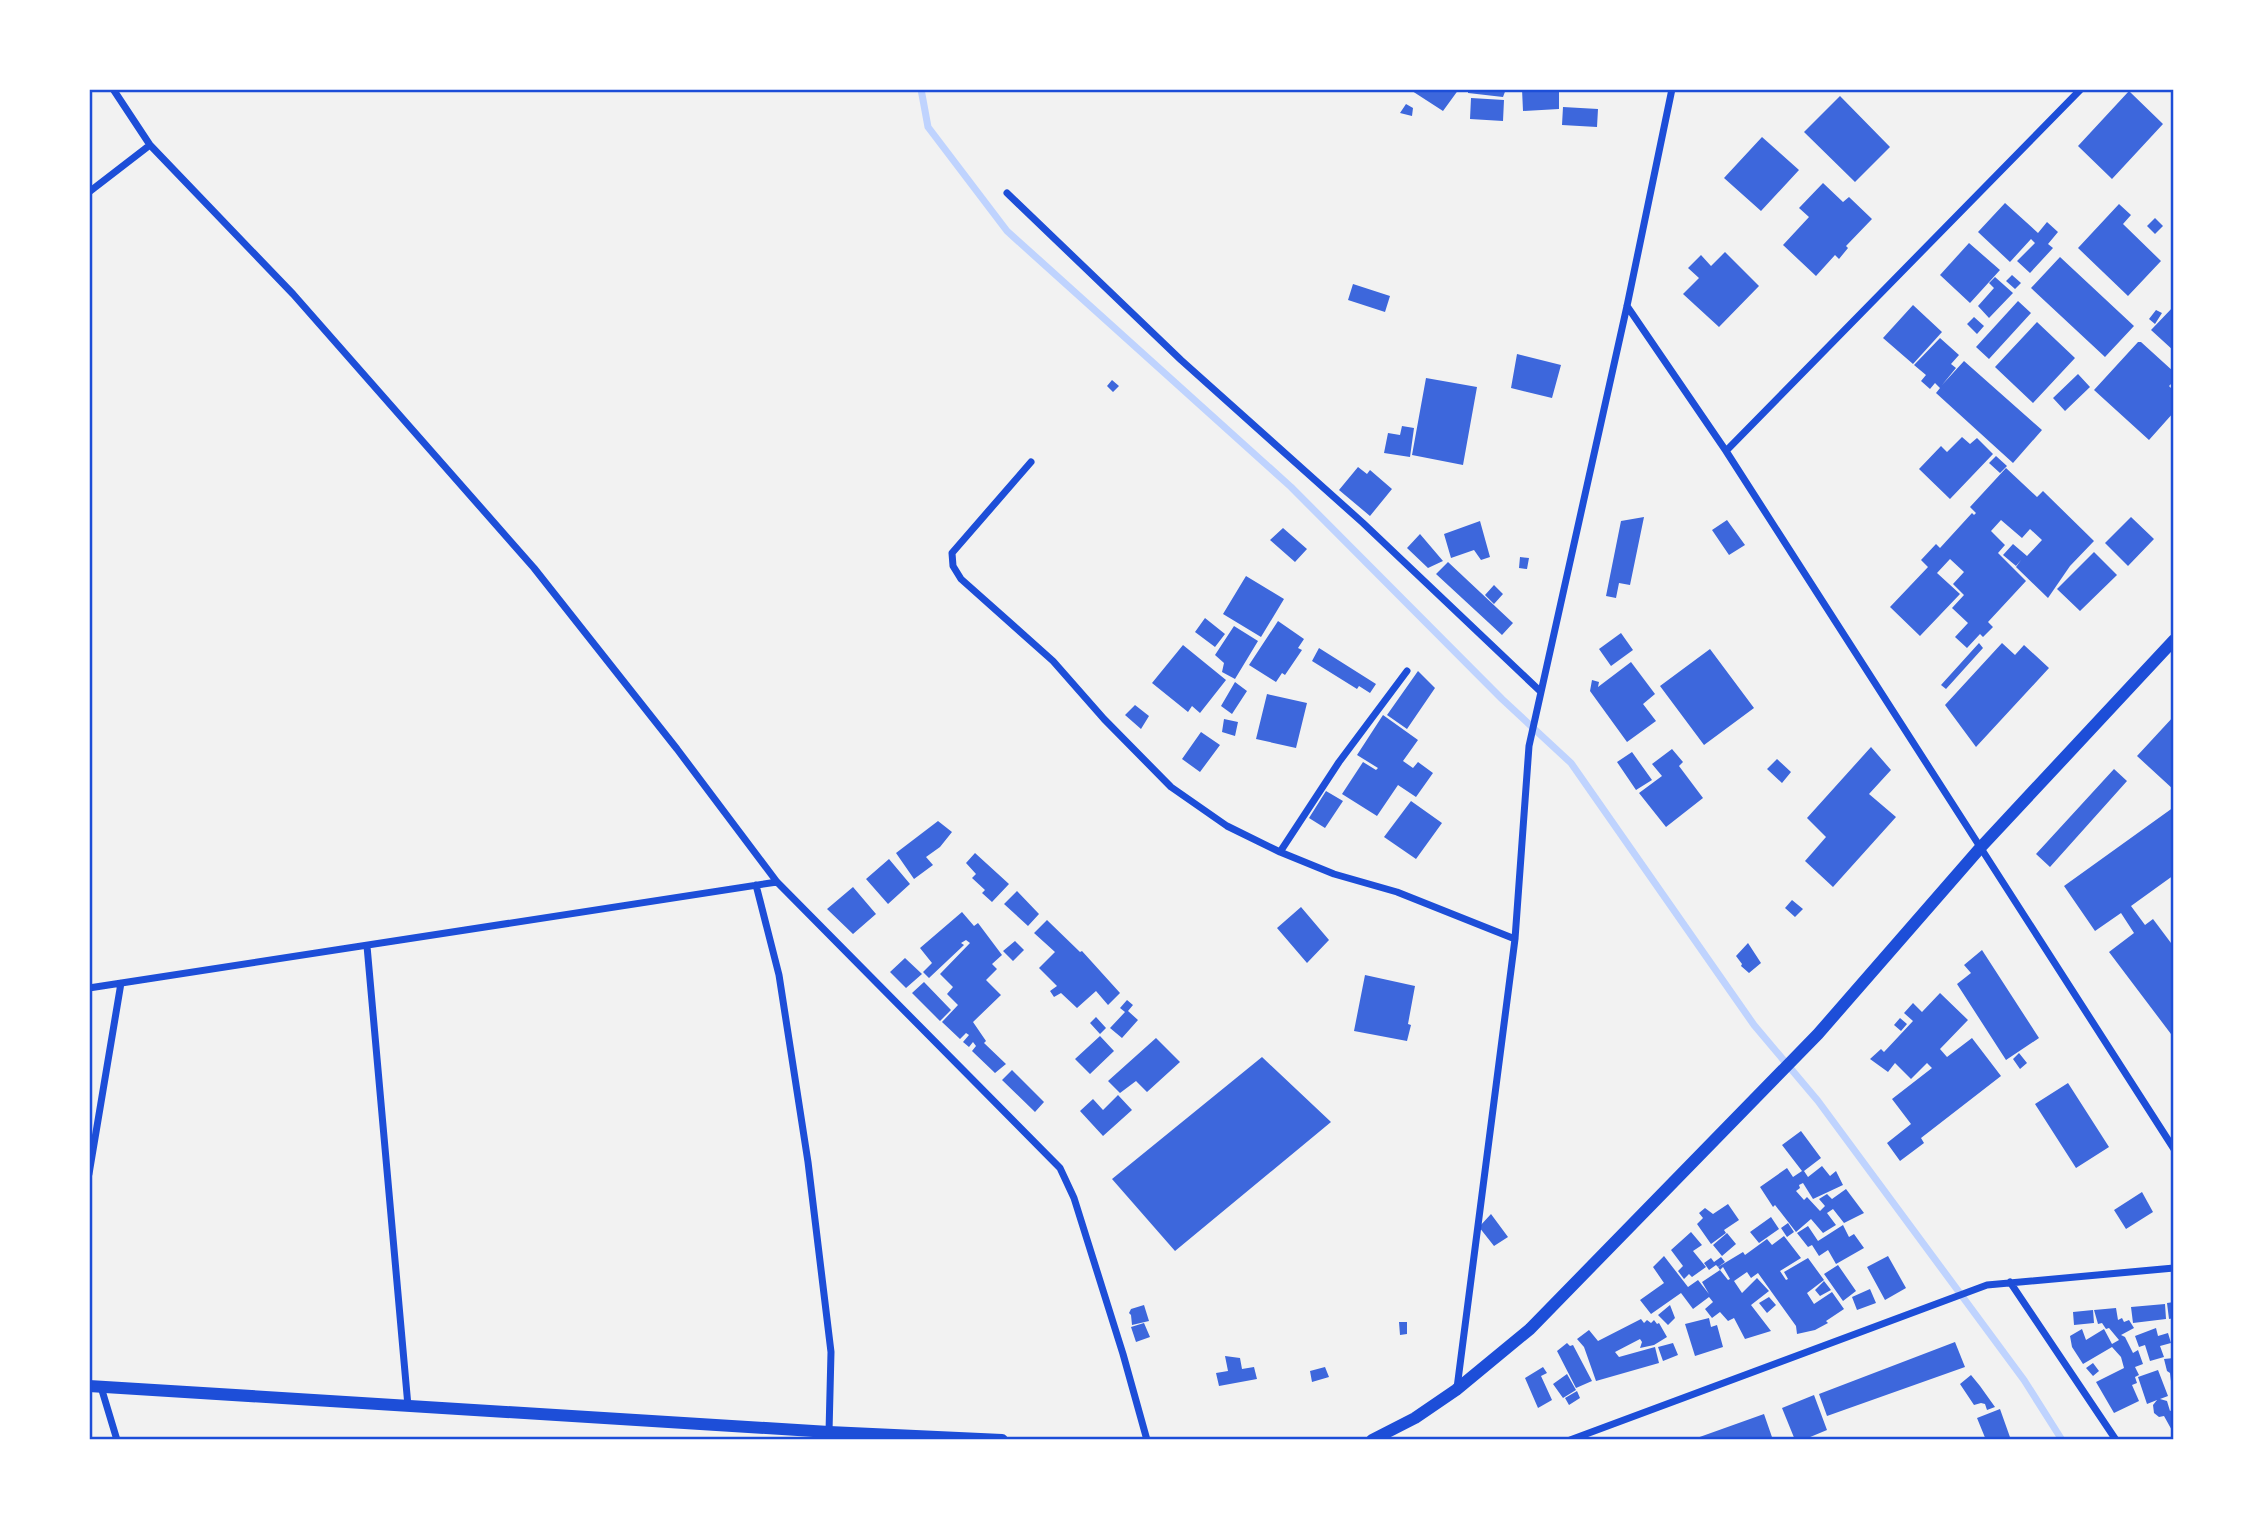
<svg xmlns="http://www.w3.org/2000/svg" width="2263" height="1529" font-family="Ubuntu,sans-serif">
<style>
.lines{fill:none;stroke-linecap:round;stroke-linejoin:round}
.stream{stroke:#bfd3fe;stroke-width:7}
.building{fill:#3d67dc}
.minor{stroke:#1d4ed8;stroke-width:7}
.tertiary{stroke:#1d4ed8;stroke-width:12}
.neatline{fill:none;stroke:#1d4ed8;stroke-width:2.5}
</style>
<rect width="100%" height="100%" fill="#f2f2f2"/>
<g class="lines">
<path class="stream" d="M921 89 928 127 1007 231 1291 487 1502 699 1571 763 1754 1025 1818 1101 2024 1380 2062 1440"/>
</g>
<path class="building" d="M1409 89H1459L1443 111Z
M1468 89H1506L1503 97 1468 93Z
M1522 89H1559V109L1523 111Z
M2129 91 2163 124 2112 179 2078 146Z
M1840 96 1890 147 1855 182 1804 132Z
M1471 98 1504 100 1503 121 1470 119Z
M1406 104 1413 108 1412 116 1400 113Z
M1563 107 1598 109 1597 127 1562 125Z
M1762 137 1799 170 1761 211 1724 178Z
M1823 183 1843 202 1849 197 1872 219 1846 246 1848 248 1839 259 1835 255 1816 276 1783 245 1809 217 1799 208Z
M2005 203 2038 233 2047 222 2058 232 2048 244 2053 248 2030 273 2017 261 2035 243 2031 239 2010 262 1978 232Z
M2119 204 2131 215 2123 224 2161 261 2128 296 2078 248Z
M2155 218 2163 226 2155 234 2147 226Z
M1969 243 2000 270 1970 303 1940 275Z
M1725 252 1759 286 1719 327 1683 294 1699 278 1688 268 1701 255 1711 266Z
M2060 257 2134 326 2105 357 2031 288Z
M2012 275 2021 283 2015 289 2006 281Z
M1995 277 2013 293 1989 318 1978 306 1994 288 1989 283Z
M1353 284 1390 296 1385 312 1348 300Z
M2018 301 2031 313 1989 359 1976 347Z
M1913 305 1942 332 1913 364 1883 338Z
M2174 306V351L2151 330Z
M2156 310 2162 313 2155 324 2149 319Z
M1974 317 1984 326 1977 334 1967 324Z
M2037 322 2075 358 2033 403 1995 367Z
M1940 338 1959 355 1951 364 1956 368 1942 385 1964 361 2042 430 2013 463 1936 393 1940 388 1935 383 1930 389 1921 381 1926 375 1914 365Z
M2138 342H2141L2174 372V381L2169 386 2174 391V412L2149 440 2094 390Z
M1517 354 1561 365 1552 398 1511 388Z
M2078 374 2090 387 2065 411 2053 398Z
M1426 378 1477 387 1463 465 1412 455Z
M1112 380 1119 386 1113 392 1107 386Z
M1402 426 1414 428 1410 457 1384 453 1388 433 1400 435Z
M1962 437 1970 444 1977 438 1993 454 1950 499 1919 469 1941 446 1947 452Z
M1996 456 2007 466 2000 473 1989 463Z
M1358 467 1367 474 1370 470 1392 489 1370 516 1339 490Z
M2006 468 2037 497 2043 491 2094 541 2070 566 2048 598 2016 567 2021 560 2016 566 2003 555 2013 544 2027 556 2042 540 2030 529 2022 538 2001 520 1991 531 2005 545 1998 553 2026 581 1988 622 1993 627 1983 637 1980 634 1967 648 1955 637 1968 623 1952 608 1964 595 1953 584 1964 572 1950 559 1937 573 1960 594 1920 636 1890 607 1928 567 1921 560 1936 544 1940 548 1972 513 1974 515 1976 513 1970 507Z
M1644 517 1630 585 1619 583 1616 598 1606 596 1621 521Z
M2131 517 2154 539 2128 566 2105 543Z
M1727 520 1745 545 1729 555 1712 530Z
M1480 521 1490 557 1481 560 1474 550 1451 558 1444 534Z
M1283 528 1307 549 1295 562 1270 540Z
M1420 534 1443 561 1428 568 1407 548Z
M2094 552 2117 575 2080 611 2057 589Z
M1520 557 1529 558 1527 569 1519 568Z
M1448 562 1513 623 1502 635 1436 574Z
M1246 576 1284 599 1261 637 1223 614Z
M1494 585 1503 594 1494 604 1485 595Z
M1205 618 1225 634 1215 647 1195 632Z
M1278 621 1304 639 1298 648 1302 650 1285 675 1282 673 1276 682 1249 665Z
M1234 626 1258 641 1235 679 1222 672 1224 663 1215 655Z
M1621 633 1633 650 1611 666 1599 649Z
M1979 643 1983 648 1946 689 1941 685Z
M2002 643 2015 655 2024 645 2049 668 1976 747 1945 705Z
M1183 645 1226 680 1200 713 1192 706 1188 712 1152 683Z
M1319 648 1376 684 1370 693 1359 686 1357 689 1312 661Z
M1710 649 1754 708 1704 745 1660 686Z
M1631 662 1655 694 1643 704 1656 721 1627 742 1590 691 1592 680 1599 682 1598 687Z
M1418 671 1435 688 1407 729 1387 715Z
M1235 682 1247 691 1232 714 1221 706Z
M1267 694 1307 703 1296 748 1256 739Z
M1135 705 1149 716 1141 729 1125 715Z
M1383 715 1418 740 1403 761 1413 768 1418 762 1433 773 1416 797 1398 785 1377 816 1342 794 1363 762 1376 770 1378 768 1357 755Z
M2174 716V790L2137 756Z
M1224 719 1238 722 1235 736 1222 732Z
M1201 732 1220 745 1200 772 1182 759Z
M1871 747 1891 770 1869 794 1896 817 1833 887 1805 861 1826 837 1807 818Z
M1672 749 1683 762 1679 766 1703 798 1666 827 1639 793 1662 776 1652 764Z
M1632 752 1652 780 1636 790 1617 762Z
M1777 759 1791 772 1782 783 1767 769Z
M2114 769 2127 781 2050 867 2036 854Z
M1326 791 1343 801 1325 828 1309 818Z
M1411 801 1442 823 1416 859 1384 837Z
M2174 807V875L2131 906 2145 925 2153 919 2174 947V1038L2109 952 2134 933 2121 913 2095 931 2064 886Z
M938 821 952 832 940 847 926 857 933 865 914 879 896 853Z
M975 853 1009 884 992 902 982 893 985 890 972 878 976 874 966 863Z
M889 859 910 884 888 904 866 879Z
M853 887 876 914 853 934 827 909Z
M1017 891 1039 914 1028 926 1004 904Z
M1792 900 1803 909 1795 917 1785 908Z
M1301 907 1329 940 1307 963 1277 928Z
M962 912 974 926 978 923 1002 955 992 964 997 969 986 980 1001 995 973 1022 986 1041 984 1043 1006 1064 995 1073 972 1051 976 1046 973 1042 969 1047 963 1042 969 1035 966 1033 960 1039 942 1022 958 1005 947 994 953 987 940 974 970 943 966 940 961 943 964 945 929 978 923 972 932 963 920 948Z
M1047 920 1080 952 1082 951 1120 993 1108 1005 1096 991 1077 1008 1061 993 1054 997 1050 991 1057 986 1039 968 1055 952 1034 933Z
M1015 941 1024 950 1013 961 1003 951Z
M1748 943 1761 963 1749 973 1741 966 1742 964 1736 956Z
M1982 950 2039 1038 2006 1060 1957 984 1971 973 1964 965Z
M905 958 922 974 906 988 890 972Z
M1365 975 1415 986 1408 1024 1411 1025 1407 1041 1354 1031Z
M924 982 951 1010 940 1021 912 993Z
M1940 993 1968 1020 1940 1049 1947 1057 1972 1038 2001 1076 1921 1138 1924 1143 1900 1161 1887 1143 1911 1124 1892 1099 1932 1068 1927 1063 1911 1079 1895 1063 1888 1072 1870 1059 1881 1049 1884 1052 1913 1021 1904 1013 1913 1003 1922 1012Z
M1127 1000 1133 1005 1128 1011 1138 1020 1122 1038 1110 1028 1125 1012 1120 1008Z
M1096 1017 1106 1028 1100 1034 1090 1023Z
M1900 1018 1907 1024 1901 1031 1894 1025Z
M1100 1036 1114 1051 1090 1074 1075 1059Z
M1156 1038 1180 1062 1147 1092 1136 1081 1120 1093 1108 1081Z
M2019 1053 2027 1063 2020 1069 2013 1059Z
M1262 1057 1331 1122 1175 1251 1112 1179Z
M1012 1070 1044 1102 1035 1112 1002 1080Z
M2068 1083 2109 1147 2076 1168 2035 1104Z
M1118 1095 1132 1110 1103 1136 1080 1111 1093 1099 1103 1110Z
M1801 1131 1821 1158 1804 1171 1808 1177 1822 1166 1830 1176 1836 1171 1843 1185 1813 1199 1803 1183 1799 1185 1800 1188 1796 1191 1804 1200 1807 1197 1820 1211 1825 1206 1819 1199 1827 1194 1832 1199 1846 1189 1864 1213 1844 1223 1833 1209 1827 1213 1836 1225 1823 1233 1811 1219 1796 1232 1775 1205 1773 1207 1760 1187 1787 1168 1793 1177 1802 1171 1782 1145Z
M2142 1192 2153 1212 2126 1229 2114 1210Z
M1728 1204 1739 1220 1724 1230 1726 1233 1711 1244 1697 1224 1703 1218 1699 1213 1705 1208 1713 1214Z
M1491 1214 1508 1237 1494 1246 1479 1227Z
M1771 1217 1779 1229 1759 1243 1750 1232Z
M1788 1223 1794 1232 1787 1237 1781 1228Z
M1843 1225 1849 1237 1854 1234 1864 1248 1836 1264 1828 1250 1819 1256 1812 1245 1808 1247 1797 1233 1808 1226 1818 1241Z
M1691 1232 1702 1245 1693 1251 1706 1267 1692 1277 1689 1274 1684 1279 1678 1271 1683 1266 1671 1250Z
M1727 1233 1736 1244 1722 1256 1713 1245Z
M1784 1236 1801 1258 1780 1271 1786 1280 1788 1279 1784 1272 1808 1258 1824 1280 1807 1293 1814 1304 1832 1292 1844 1309 1826 1321 1828 1323 1815 1330 1797 1334 1796 1326 1758 1273 1751 1278 1747 1272 1734 1281 1742 1293 1757 1278 1769 1291 1751 1305 1771 1331 1745 1339 1734 1318 1728 1321 1720 1312 1712 1318 1705 1309 1713 1302 1709 1297 1693 1309 1681 1293 1651 1314 1640 1300 1664 1283 1653 1267 1664 1256 1688 1287 1698 1280 1709 1294 1702 1282 1720 1270 1728 1280 1730 1279 1723 1267 1720 1270 1718 1267 1743 1252 1745 1255 1767 1239 1772 1245Z
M1888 1256 1906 1288 1885 1300 1867 1267Z
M1721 1257 1725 1262 1718 1267 1716 1265 1709 1270 1704 1263 1711 1258 1714 1262Z
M1838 1265 1856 1291 1843 1301 1824 1274Z
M1824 1281 1831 1290 1820 1296 1815 1290Z
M1870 1289 1876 1303 1857 1310 1852 1297Z
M1769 1297 1776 1305 1767 1313 1759 1303Z
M2174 1302V1318L2169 1319 2167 1303Z
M2165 1304 2166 1319 2133 1323 2131 1307Z
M1144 1305 1149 1321 1132 1325 1131 1315 1129 1313 1131 1309Z
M1670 1305 1675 1318 1668 1325 1658 1315Z
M2116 1308 2118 1320 2122 1318 2124 1322 2129 1320 2134 1328 2121 1335 2125 1337 2133 1353 2138 1350 2143 1364 2135 1367 2139 1375 2135 1377 2137 1383 2132 1385 2139 1401 2114 1413 2096 1382 2124 1368 2121 1357 2112 1347 2083 1364 2072 1347 2070 1336 2082 1329 2086 1340 2104 1329 2112 1344 2119 1340 2109 1328 2106 1329 2102 1323 2098 1324 2094 1310Z
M2093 1310 2094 1323 2074 1325 2073 1312Z
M1709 1318 1711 1327 1717 1325 1723 1347 1695 1356 1685 1324Z
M1641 1319 1644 1323 1647 1320 1651 1323 1654 1320 1657 1324 1659 1323 1667 1337 1654 1345 1640 1348 1642 1342 1640 1339 1615 1352 1619 1357 1655 1347 1659 1363 1596 1381 1584 1347 1577 1339 1589 1330 1598 1341Z
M1399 1322H1407V1334L1400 1335Z
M1144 1323 1150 1337 1136 1342 1131 1327Z
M2156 1328 2158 1336 2168 1333 2171 1343 2160 1346 2164 1357 2150 1361 2145 1345 2139 1347 2135 1336Z
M1955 1342 1965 1367 1827 1416 1819 1394Z
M1567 1343 1570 1346 1573 1345 1592 1381 1576 1388 1557 1351Z
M1673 1343 1678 1355 1663 1361 1658 1347Z
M1225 1356 1240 1358 1242 1369 1254 1367 1257 1379 1219 1386 1216 1373 1228 1371Z
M2174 1358V1389H2172L2170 1373 2167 1371 2164 1359Z
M2093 1363 2099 1371 2093 1376 2086 1368Z
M1325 1367 1329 1377 1312 1382 1310 1371Z
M1543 1367 1547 1373 1541 1376 1552 1400 1538 1408 1525 1378Z
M2158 1370 2168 1396 2160 1399 2167 1401 2170 1411 2174 1409V1434L2164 1416 2159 1417 2154 1413 2153 1405 2157 1400 2147 1404 2138 1377Z
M1567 1374 1576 1390 1563 1398 1553 1384Z
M1971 1375 1980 1386 1995 1407 1987 1410 1985 1404 1981 1403 1974 1405 1960 1384Z
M1577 1391 1580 1398 1569 1405 1565 1398Z
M1814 1395 1827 1430 1803 1440H1795L1782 1408Z
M2000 1409 2011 1440H1986L1977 1418Z
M1764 1414 1773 1440H1694V1439Z"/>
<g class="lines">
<path class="minor" d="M113 89 150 145 293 294 534 568 677 749 777 882 1060 1168 1074 1198 1123 1354 1147 1440
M89 192 150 145
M1007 193 1181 360 1363 523 1540 691
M1627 306 1726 451 2174 1149
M1726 451 2081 89
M1031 462 952 553 953 566 961 579 1053 661 1104 719 1171 787 1227 826 1280 852 1334 874 1397 892 1515 939
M1280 852 1339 762 1407 671
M756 885 779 975 808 1162 831 1352 829 1432
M367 946 408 1406
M89 988 777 882
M89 1174 121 983
M2010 1282 2116 1440
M101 1387 117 1440
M1457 1388 1515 939 1529 746 1627 306 1672 89
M1570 1440 1987 1285 2174 1268"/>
<path class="tertiary" d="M89 1386 829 1432 1002 1440
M1372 1440 1415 1418 1456 1390 1530 1329 1818 1034 1981 847 2174 640"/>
</g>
<rect width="2263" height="1529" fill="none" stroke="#ffffff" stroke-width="182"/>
<rect x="91" y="91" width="2081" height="1347" class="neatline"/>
</svg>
